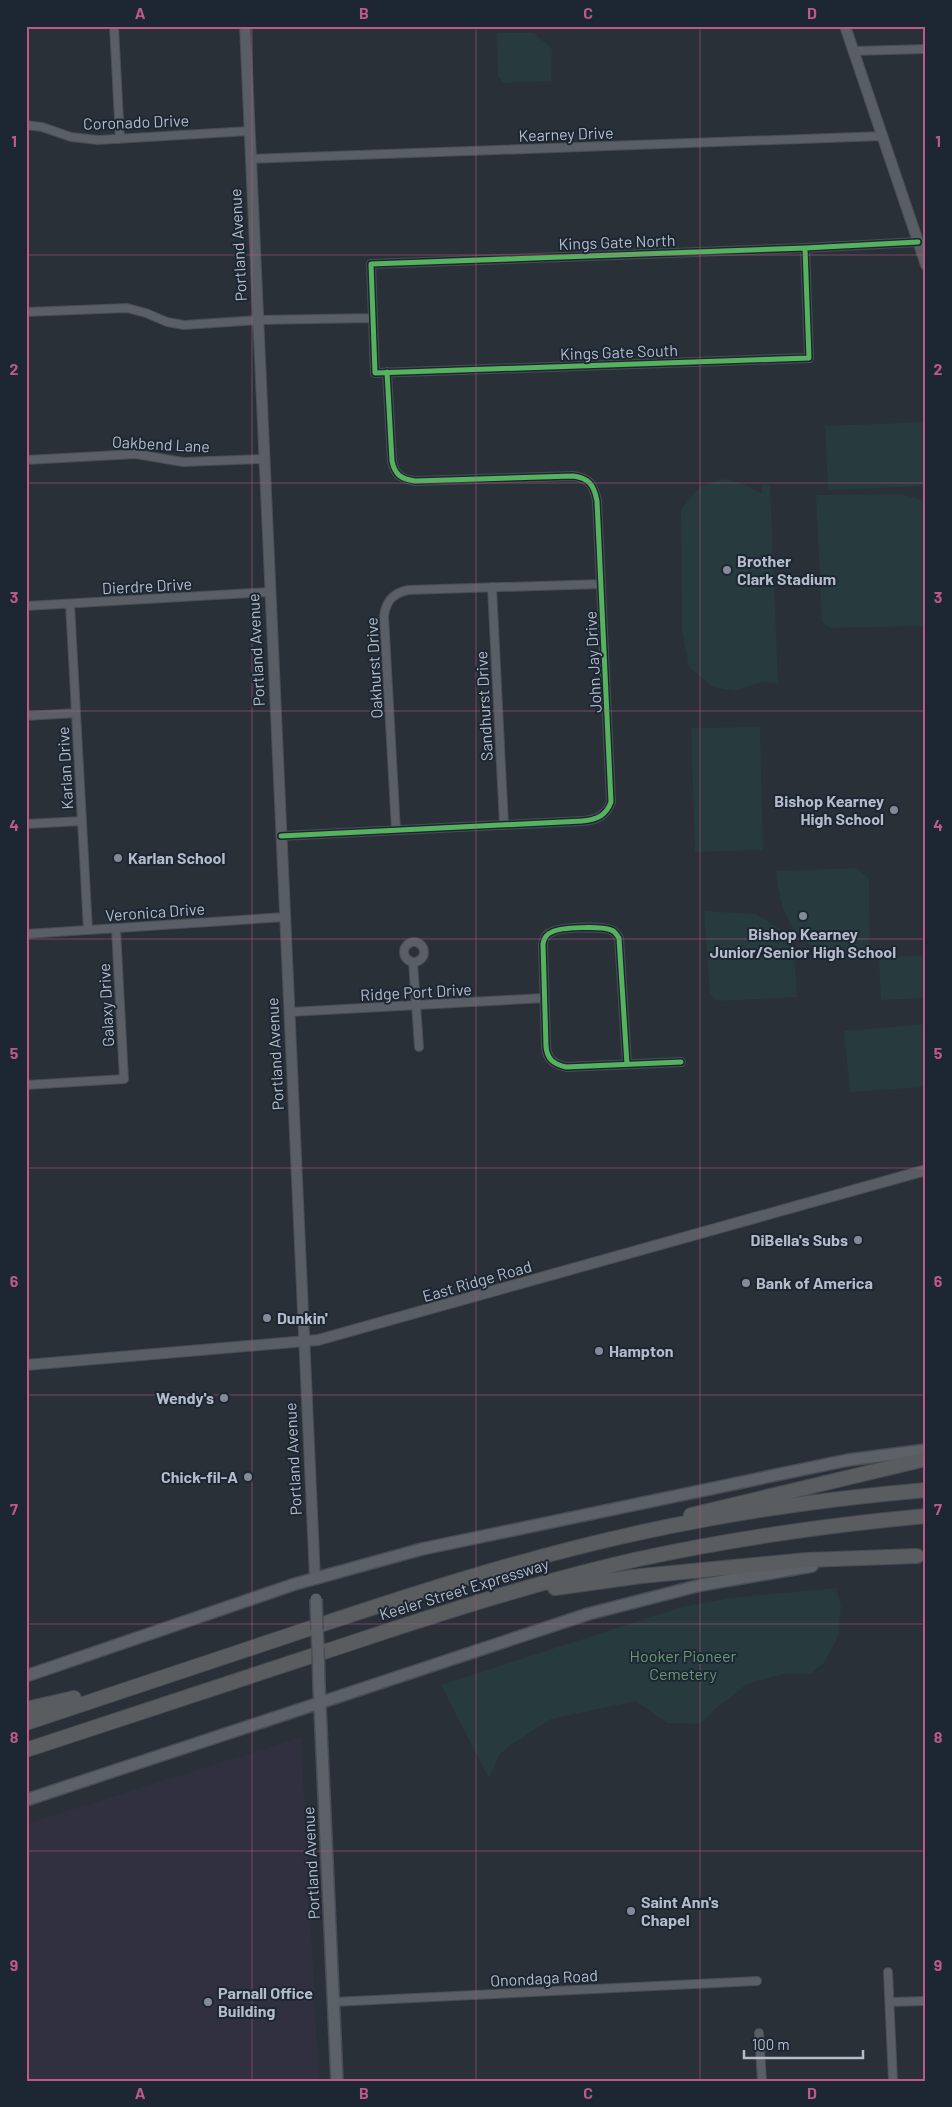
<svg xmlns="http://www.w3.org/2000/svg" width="952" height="2107" font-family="Barlow,sans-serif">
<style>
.medical{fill:#31303e}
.green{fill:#273a3e}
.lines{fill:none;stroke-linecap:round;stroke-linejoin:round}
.minor-casing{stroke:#484c53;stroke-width:10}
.secondary-casing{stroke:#484c53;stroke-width:12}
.primary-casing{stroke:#484c55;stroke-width:14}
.motorway-casing{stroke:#474c53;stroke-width:16}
.minor{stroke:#5a5e66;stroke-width:8}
.secondary{stroke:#595d64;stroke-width:10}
.primary{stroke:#5c6168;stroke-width:11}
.motorway{stroke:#5a5d60;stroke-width:14}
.primary-bridge-casing{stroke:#484c55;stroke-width:14;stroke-linecap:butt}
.primary-bridge{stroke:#5c6168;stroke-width:11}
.cycleway-casing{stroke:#1d2633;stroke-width:8}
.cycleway{stroke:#56b35d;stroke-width:5}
.grid{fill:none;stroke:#bc5a87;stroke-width:1;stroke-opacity:0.55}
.poi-dot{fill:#848b96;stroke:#1d2633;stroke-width:2}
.labels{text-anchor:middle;stroke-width:4;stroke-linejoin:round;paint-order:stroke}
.street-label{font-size:16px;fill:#b4bcc9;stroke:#1d2633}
.poi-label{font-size:16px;font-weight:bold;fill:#b4bcc9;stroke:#1d2633;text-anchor:start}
.park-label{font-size:16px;fill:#6b9a76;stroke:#1d2633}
.neatline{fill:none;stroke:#bc5a87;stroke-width:2}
.grid-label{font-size:16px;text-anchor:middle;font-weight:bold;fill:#bc5a87}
</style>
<rect width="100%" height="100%" fill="#2a3038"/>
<path class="medical" d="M301 1737 319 2081H26V1824Z"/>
<path class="green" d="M497 33H534L552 49 551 81 504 83 498 77Z
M926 422V486L828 490 825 426Z
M725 479 744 484 762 494V484L770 485 778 683 761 682 735 691 712 687 689 667 682 630 681 510 700 486Z
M901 494 926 501V626L830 628 822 622 816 495Z
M760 727 763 850 695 852 691 728Z
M857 868 869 879 870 959C807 959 782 933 776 871Z
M704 911 756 914 780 929 794 954 797 997 718 1001 710 994Z
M926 955V998L881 1000 879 958Z
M926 1024V1087L850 1092 844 1031Z
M836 1588 841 1607 838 1637 824 1663 810 1674H783L747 1684 714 1710 700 1724 667 1723 636 1701 551 1719 512 1744 500 1754 489 1778 441 1685 682 1607 731 1598Z"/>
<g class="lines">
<defs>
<path id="minor" d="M114 26 120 139
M854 51 926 49
M26 125 42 127 71 137 98 140 249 131
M250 159 883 136
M805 248 809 358 375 373 371 264 805 248 918 242
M26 312 127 308 146 313 167 322 184 325 258 320 373 318
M26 460 136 454 183 462 264 459
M492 587 504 825
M70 604 88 930
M26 606 270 592
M26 716 76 713
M26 824 82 821
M396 830 384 616C386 601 393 593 408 590L601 584
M281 836 582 821C596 820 606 816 611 802L597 501C594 485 589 478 573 476L415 481C401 479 395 475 392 461L387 372
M26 934 285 917
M404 952a10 10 0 1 1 20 0a10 10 0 1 1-20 0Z
M413 962 419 1047
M290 1012 544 998
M627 1064 619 938C616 934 615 931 611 930 602 926 560 927 552 932 546 934 544 938 543 944L546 1046C547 1059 553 1064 566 1067L681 1062
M26 1085 124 1079 116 929
M888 1972 893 2081
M333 2002 757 1981
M890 2002 926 2001
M759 2033 762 2081"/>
<path id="secondary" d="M245 26 315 1578
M845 26 926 265
M26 1365 318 1340 926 1170"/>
<path id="primary" d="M317 1630 318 1648
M26 1676 295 1584 422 1549 848 1460 926 1450
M319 1685 337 2081
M26 1800 588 1614 701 1585 812 1566"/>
<path id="motorway" d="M691 1515 926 1459
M555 1588 641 1576 807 1560 917 1556
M26 1709 74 1698
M26 1723C121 1691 216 1660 311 1628 413 1594 515 1561 620 1537 720 1514 823 1499 926 1490
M26 1750C134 1715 242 1678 351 1643 444 1612 538 1582 634 1560 730 1539 828 1525 926 1516"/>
</defs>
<use href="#minor" class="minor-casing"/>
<use href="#secondary" class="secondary-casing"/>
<use href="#primary" class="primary-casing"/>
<use href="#motorway" class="motorway-casing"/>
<use href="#minor" class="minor"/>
<use href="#secondary" class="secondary"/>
<use href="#primary" class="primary"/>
<use href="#motorway" class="motorway"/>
<defs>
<path id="primary-bridge" d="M316 1599 317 1630
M318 1648 319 1685"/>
</defs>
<use href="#primary-bridge" class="primary-bridge-casing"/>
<use href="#primary-bridge" class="primary-bridge"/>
<defs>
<path id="cycleway" d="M805 248 809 358 375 373 371 264 805 248 918 242
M281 836 582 821C596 820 606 816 611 802L597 501C594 485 589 478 573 476L415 481C401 479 395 475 392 461L387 372
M627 1064 619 938C616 934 615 931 611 930 602 926 560 927 552 932 546 934 544 938 543 944L546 1046C547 1059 553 1064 566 1067L681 1062"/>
</defs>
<use href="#cycleway" class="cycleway-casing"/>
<use href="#cycleway" class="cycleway"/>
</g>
<path class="grid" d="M252 26V2081M476 26V2081M700 26V2081M26 255H926M26 483H926M26 711H926M26 939H926M26 1168H926M26 1395H926M26 1624H926M26 1851H926"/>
<g class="poi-dot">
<circle cx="727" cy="570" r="5"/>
<circle cx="894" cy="810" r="5"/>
<circle cx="118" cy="858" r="5"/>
<circle cx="803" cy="916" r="5"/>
<circle cx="858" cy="1240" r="5"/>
<circle cx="746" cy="1283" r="5"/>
<circle cx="267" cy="1318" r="5"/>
<circle cx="599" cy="1351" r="5"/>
<circle cx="224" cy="1398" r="5"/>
<circle cx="248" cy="1477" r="5"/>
<circle cx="631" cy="1911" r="5"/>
<circle cx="208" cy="2002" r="5"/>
</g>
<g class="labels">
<g class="street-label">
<text transform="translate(136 122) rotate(-2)" y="6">Coronado Drive</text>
<text transform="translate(566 134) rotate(-2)" y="6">Kearney Drive</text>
<text transform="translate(617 242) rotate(-2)" y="6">Kings Gate North</text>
<text transform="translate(238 245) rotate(-93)" y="6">Portland Avenue</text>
<text transform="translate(619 352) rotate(-2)" y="6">Kings Gate South</text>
<text transform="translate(161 444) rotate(3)" y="6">Oakbend Lane</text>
<text transform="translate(147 586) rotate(-3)" y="6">Dierdre Drive</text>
<text transform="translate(256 650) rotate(-93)" y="6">Portland Avenue</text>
<text transform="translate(593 662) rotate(-93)" y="6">John Jay Drive</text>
<text transform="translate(374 668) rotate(-93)" y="6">Oakhurst Drive</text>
<text transform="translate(484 706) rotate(-93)" y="6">Sandhurst Drive</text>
<text transform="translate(65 768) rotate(-93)" y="6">Karlan Drive</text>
<text transform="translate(155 912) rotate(-4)" y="6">Veronica Drive</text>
<text transform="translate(416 992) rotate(-3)" y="6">Ridge Port Drive</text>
<text transform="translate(106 1005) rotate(-93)" y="6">Galaxy Drive</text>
<text transform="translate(275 1054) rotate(-93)" y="6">Portland Avenue</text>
<text transform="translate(477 1281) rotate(-16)" y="6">East Ridge Road</text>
<text transform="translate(293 1459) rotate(-93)" y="6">Portland Avenue</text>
<text transform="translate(464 1589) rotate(-17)" y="6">Keeler Street Expressway</text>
<text transform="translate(311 1863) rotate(-93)" y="6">Portland Avenue</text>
<text transform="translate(544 1978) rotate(-3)" y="6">Onondaga Road</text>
</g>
<g class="poi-label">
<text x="737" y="567">Brother<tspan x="737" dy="18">Clark Stadium</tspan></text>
<text x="884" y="807" text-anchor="end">Bishop Kearney<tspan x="884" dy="18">High School</tspan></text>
<text x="128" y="864">Karlan School</text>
<text x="803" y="940" text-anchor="middle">Bishop Kearney<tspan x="803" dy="18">Junior/Senior High School</tspan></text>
<text x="848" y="1246" text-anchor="end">DiBella's Subs</text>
<text x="756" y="1289">Bank of America</text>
<text x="277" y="1324">Dunkin'</text>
<text x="609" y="1357">Hampton</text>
<text x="214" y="1404" text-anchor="end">Wendy's</text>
<text x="238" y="1483" text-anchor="end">Chick-fil-A</text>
<text x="641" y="1908">Saint Ann's<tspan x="641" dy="18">Chapel</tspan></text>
<text x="218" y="1999">Parnall Office<tspan x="218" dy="18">Building</tspan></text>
</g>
<g class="park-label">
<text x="683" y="1662">Hooker Pioneer<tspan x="683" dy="18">Cemetery</tspan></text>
</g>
</g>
<rect width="952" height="2107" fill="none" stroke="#1d2633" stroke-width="55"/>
<path d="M744 2050v8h119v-8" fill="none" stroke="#b4bcc9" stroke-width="2.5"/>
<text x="752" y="2050" font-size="15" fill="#b4bcc9" stroke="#1d2633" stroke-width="4" paint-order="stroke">100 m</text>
<rect x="28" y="28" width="896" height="2052" class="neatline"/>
<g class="grid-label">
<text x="140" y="19">A</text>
<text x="364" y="19">B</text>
<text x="588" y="19">C</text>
<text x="812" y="19">D</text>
<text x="14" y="147">1</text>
<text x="938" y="147">1</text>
<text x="14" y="375">2</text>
<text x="938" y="375">2</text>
<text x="14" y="603">3</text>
<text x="938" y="603">3</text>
<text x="14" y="831">4</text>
<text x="938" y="831">4</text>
<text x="14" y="1059">5</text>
<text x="938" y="1059">5</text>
<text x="14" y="1287">6</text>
<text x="938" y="1287">6</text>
<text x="14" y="1515">7</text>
<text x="938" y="1515">7</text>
<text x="14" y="1743">8</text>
<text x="938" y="1743">8</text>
<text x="14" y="1971">9</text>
<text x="938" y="1971">9</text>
<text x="140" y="2099">A</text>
<text x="364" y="2099">B</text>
<text x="588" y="2099">C</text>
<text x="812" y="2099">D</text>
</g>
</svg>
